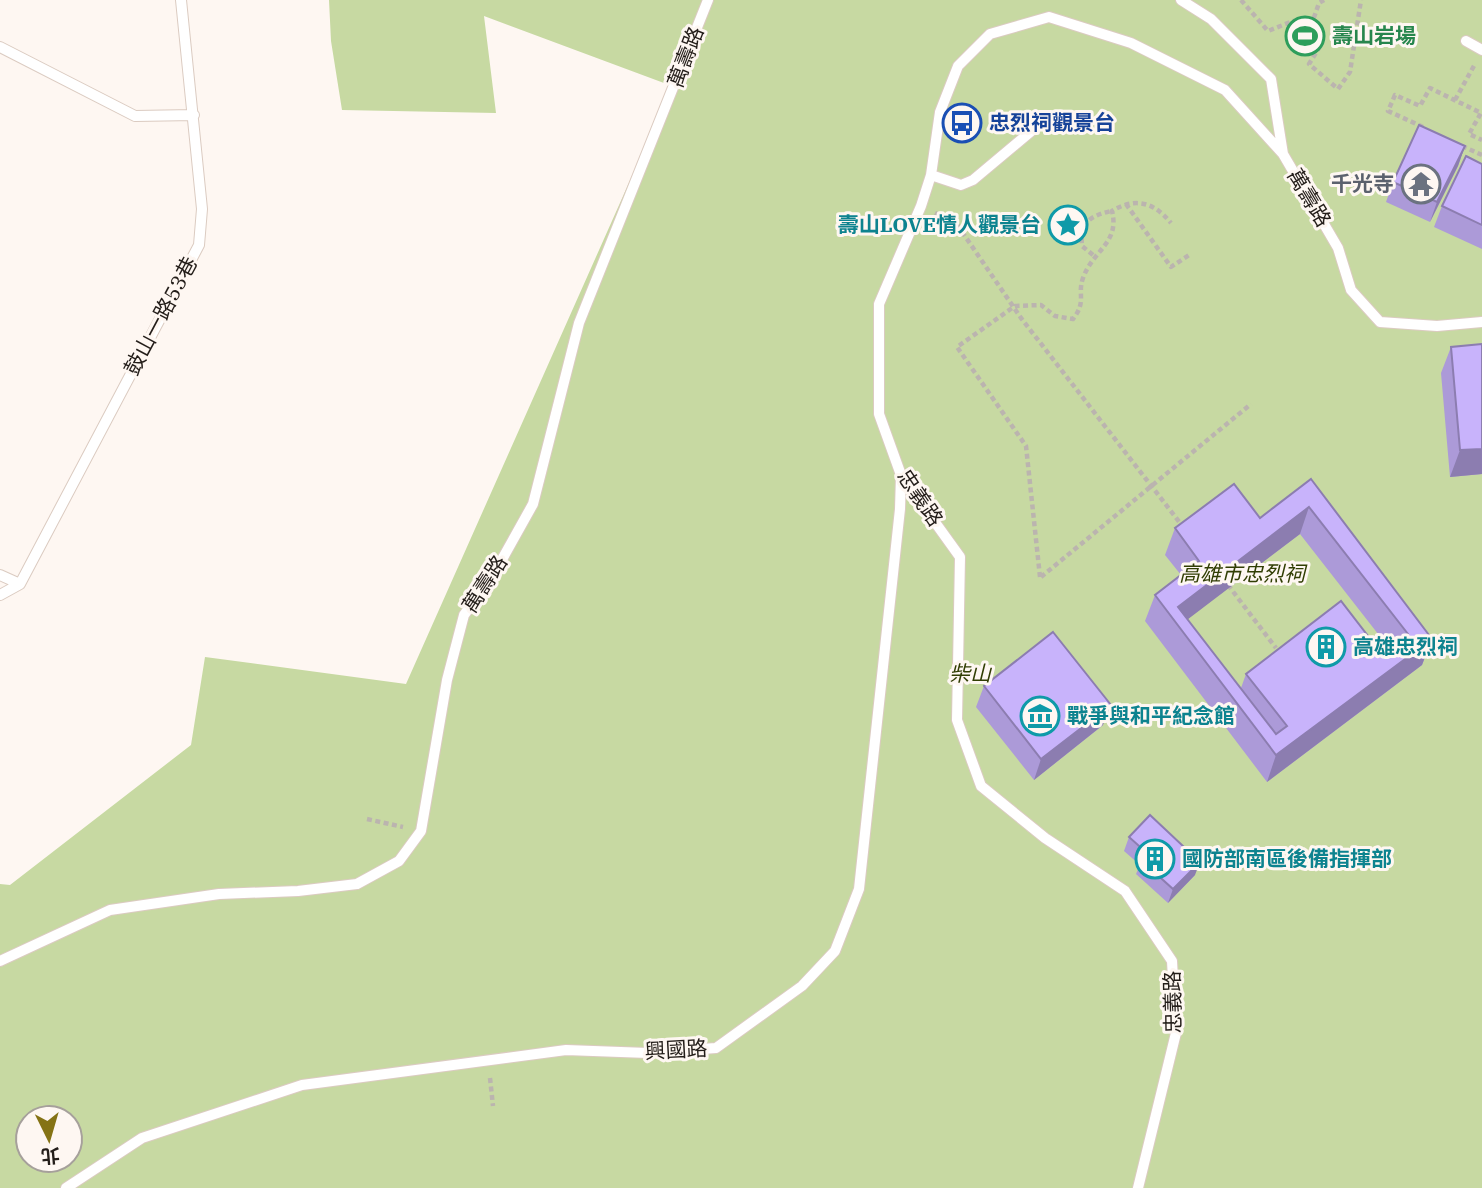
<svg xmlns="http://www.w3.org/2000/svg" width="1482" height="1188" font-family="'IBM Plex Serif','Noto Sans TC',serif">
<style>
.green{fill:#c7d9a2;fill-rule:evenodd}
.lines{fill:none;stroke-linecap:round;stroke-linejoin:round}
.lane-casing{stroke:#dbcbc1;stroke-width:12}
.path{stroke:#bbb4af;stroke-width:4.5;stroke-dasharray:5 3.5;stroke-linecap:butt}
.lane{stroke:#fff;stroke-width:10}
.wall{fill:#ac9ad8;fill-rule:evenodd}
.shaded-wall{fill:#8c7db0}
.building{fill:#c8b3fb;stroke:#8c7db0;stroke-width:2;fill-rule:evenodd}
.labels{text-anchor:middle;stroke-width:6;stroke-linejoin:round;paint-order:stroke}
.leisure-label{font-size:21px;font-weight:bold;fill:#27864d;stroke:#fef7f2;text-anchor:start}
.street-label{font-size:21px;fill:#231d19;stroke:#fef7f2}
.transit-label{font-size:21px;font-weight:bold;fill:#164399;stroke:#fef7f2;text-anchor:start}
.worship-label{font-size:21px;font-weight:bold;fill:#5b616d;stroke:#fef7f2;text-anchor:end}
.culture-label{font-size:21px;font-weight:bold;fill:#0d838f;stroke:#fef7f2;text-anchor:start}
.park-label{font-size:21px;font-style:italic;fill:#313e04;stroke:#fef7f2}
</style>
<rect width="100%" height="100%" fill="#fef7f2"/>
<path class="green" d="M329 0H1482V1188H0V884L10 885 191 745 205 657 406 684 672 86 484 16 496 113 342 110 331 41ZM28 1118H70V1160H28Z"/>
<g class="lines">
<defs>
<path id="lane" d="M1181 0 1211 19 1271 79 1283 154 1338 248 1351 290 1380 322 1437 326 1482 322
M1466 41 1482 50
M0 47 135 116 194 115
M931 175 961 185 973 180 1047 118
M0 575 20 584
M0 595 20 584 199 245 202 209 181 0
M0 961 110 910 219 894 298 891 357 884 399 861 421 831 447 680 464 615 495 572 533 504 579 323 708 0
M66 1188 142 1138 302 1085 566 1050 648 1053 716 1048 802 986 835 951 859 889 900 509 901 475
M1138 1188 1176 1033 1172 961 1125 891 1045 838 981 786 957 720 960 557 901 475 879 414V304L921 206 931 175 940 112 958 66 990 34 1049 17 1131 43 1225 90 1283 154"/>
</defs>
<use href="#lane" class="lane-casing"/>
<path class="path" d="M1241 0 1268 31 1293 21 1311 26 1322 43 1309 64 1338 89 1350 72 1361 0
M1311 26 1319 3 1324 0
M1455 100 1475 64
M1423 127 1388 111 1395 95 1420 106 1430 88 1481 113 1469 134 1482 140
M1462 146 1482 155
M1126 204 1171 267 1189 255
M935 213 956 223 1021 318 1184 528
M1093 255 1082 246C1080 222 1090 216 1111 211
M1040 577 1026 446 957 347 1015 306 1041 305 1055 316 1073 319C1087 301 1077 295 1083 278 1093 250 1120 243 1112 211 1135 197 1154 202 1171 223
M1041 577 1251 404
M1228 585 1276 648
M367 819 403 827
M490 1078 493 1106"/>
<use href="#lane" class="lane"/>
</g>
<path class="wall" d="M1465 146 1458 166 1430 222 1386 202 1393 182Z
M1482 164V249L1434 227 1442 206Z
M1482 344V474L1450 477 1441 373 1451 347Z
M1311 479 1432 639 1422 665 1267 782 1145 621 1155 595 1181 575 1165 555 1175 528 1260 518ZM1300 534 1389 648 1382 654 1246 674 1241 688 1187 619Z
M984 686 1103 725 1034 780 976 707Z
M1129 837 1195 875 1168 903 1136 874 1140 865 1124 851Z"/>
<path class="shaded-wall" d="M1465 146 1458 166 1430 222 1437 202Z
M1482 449V474L1450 477 1460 450Z
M1309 507 1300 534 1179 626 1178 607Z
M1432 639 1422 665 1267 782 1276 755Z
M1111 705 1103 725 1034 780 1041 759Z
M1200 862 1195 875 1168 903 1173 889Z"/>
<path class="building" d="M1419 125 1465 146 1437 202 1393 182Z
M1466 156 1482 164V225L1442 206Z
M1482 344V449L1460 450 1451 347Z
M1311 479 1432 639 1276 755 1155 595 1199 561 1175 528 1234 484 1260 518ZM1309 507 1408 634 1382 654 1341 601 1246 674 1287 726 1276 734 1178 607Z
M1053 632 1111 705 1041 759 984 686Z
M1150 815 1200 862 1173 889 1141 860 1148 854 1129 837Z"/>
<defs>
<symbol id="stadium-ring" viewBox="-11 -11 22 22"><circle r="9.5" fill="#fef7f2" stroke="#2e9e5b" stroke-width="1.5"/><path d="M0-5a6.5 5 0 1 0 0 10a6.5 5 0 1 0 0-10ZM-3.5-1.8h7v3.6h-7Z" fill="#2e9e5b"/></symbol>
<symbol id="bus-ring" viewBox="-11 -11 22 22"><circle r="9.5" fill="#fef7f2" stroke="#1a4fb4" stroke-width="1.5"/><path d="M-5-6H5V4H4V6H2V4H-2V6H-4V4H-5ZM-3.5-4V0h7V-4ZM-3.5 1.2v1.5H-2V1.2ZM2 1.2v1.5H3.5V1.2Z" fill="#1a4fb4"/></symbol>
<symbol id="temple-ring" viewBox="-11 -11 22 22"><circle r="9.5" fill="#fef7f2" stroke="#6b7280" stroke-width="1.5"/><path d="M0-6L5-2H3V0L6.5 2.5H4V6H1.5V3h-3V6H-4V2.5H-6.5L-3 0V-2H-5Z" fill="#6b7280"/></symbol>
<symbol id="sight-ring" viewBox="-11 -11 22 22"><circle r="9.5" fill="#fef7f2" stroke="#0f9aa8" stroke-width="1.5"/><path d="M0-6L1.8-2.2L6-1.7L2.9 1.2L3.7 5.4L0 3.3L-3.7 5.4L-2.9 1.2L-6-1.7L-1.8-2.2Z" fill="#0f9aa8"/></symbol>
<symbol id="building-ring" viewBox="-11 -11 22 22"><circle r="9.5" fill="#fef7f2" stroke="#0f9aa8" stroke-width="1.5"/><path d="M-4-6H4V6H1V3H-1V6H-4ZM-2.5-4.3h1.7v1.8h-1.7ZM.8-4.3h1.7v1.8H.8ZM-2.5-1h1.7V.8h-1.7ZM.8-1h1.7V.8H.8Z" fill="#0f9aa8"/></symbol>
<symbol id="museum-ring" viewBox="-11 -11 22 22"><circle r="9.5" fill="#fef7f2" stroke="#0f9aa8" stroke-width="1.5"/><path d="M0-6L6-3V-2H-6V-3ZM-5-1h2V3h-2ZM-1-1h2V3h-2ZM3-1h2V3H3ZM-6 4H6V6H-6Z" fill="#0f9aa8"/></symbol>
</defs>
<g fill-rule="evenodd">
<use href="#stadium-ring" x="1283" y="14" width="44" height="44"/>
<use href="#bus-ring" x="940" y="101" width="44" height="44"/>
<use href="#temple-ring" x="1399" y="162" width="44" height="44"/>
<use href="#sight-ring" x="1046" y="203" width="44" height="44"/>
<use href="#building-ring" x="1304" y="625" width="44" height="44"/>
<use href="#museum-ring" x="1018" y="694" width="44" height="44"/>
<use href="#building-ring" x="1133" y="837" width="44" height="44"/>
</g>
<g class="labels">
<g class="leisure-label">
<text x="1332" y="43">壽山岩場</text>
</g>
<g class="street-label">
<text transform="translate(686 57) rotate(-69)" y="7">萬壽路</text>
<text transform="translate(1309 198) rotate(59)" y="7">萬壽路</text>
<text transform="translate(161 316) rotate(-62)" y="7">鼓山一路53巷</text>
<text transform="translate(920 498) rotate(56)" y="7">忠義路</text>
<text transform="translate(485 584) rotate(-57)" y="7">萬壽路</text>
<text transform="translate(1173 1002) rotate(-91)" y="7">忠義路</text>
<text transform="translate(676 1050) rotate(-3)" y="7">興國路</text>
</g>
<g class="transit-label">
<text x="989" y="130">忠烈祠觀景台</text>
</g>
<g class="worship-label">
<text x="1394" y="191">千光寺</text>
</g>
<g class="culture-label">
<text x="1041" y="232" text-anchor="end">壽山LOVE情人觀景台</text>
<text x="1353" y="654">高雄忠烈祠</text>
<text x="1067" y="723">戰爭與和平紀念館</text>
<text x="1182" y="866">國防部南區後備指揮部</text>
</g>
<g class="park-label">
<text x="1242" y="581">高雄市忠烈祠</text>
<text x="970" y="681">柴山</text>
</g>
</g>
<g transform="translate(49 1139) rotate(175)"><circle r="33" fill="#fef7f2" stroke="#a6a09b" stroke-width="2"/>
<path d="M0-5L12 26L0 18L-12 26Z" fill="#857315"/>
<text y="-10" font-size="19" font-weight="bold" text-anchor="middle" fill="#231d19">北</text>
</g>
</svg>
